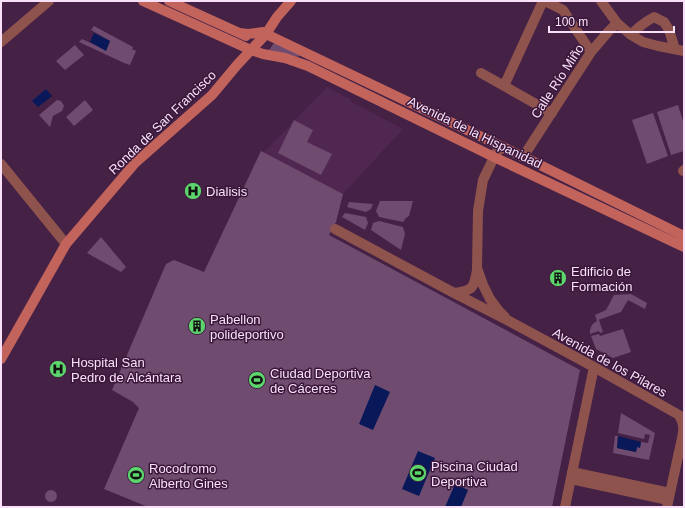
<svg xmlns="http://www.w3.org/2000/svg" width="685" height="508" font-family="Arial,sans-serif">
<style>
.built{fill:#502751}
.green{fill:#6f4b70}
.water{fill:#081859}
.lines{fill:none;stroke-linecap:round;stroke-linejoin:round}
.minor{stroke:#8f534e;stroke-width:10}
.secondary{stroke:#c2645c;stroke-width:10}
.labels{text-anchor:middle;stroke-width:3;stroke-linejoin:round;paint-order:stroke}
.street-label{font-size:13px;fill:#f9e2f9;stroke:#3a173b}
.poi-label{font-size:13px;fill:#f9e2f9;stroke:#3a173b;text-anchor:start}
</style>
<rect width="100%" height="100%" fill="#442145"/>
<path class="built" d="M327 87 350 99V101L403 129 343 194 263 153Z"/>
<path class="green" d="M94 26 133 47 132 49 136 51 130 65 124 63 79 42 82 39 106 50 110 41 91 30Z
M274 43 300 55 298 57 269 50Z
M75 45 84 55 65 70 56 61Z
M57 100 61 101 64 106 62 111 53 116 50 127 39 115Z
M85 100 93 110 74 126 66 117Z
M678 105 684 124V151L671 155 657 112Z
M653 113 668 156 647 164 632 120Z
M294 120 313 130 307 142 332 154 321 175 278 153Z
M261 151 343 194 336 222 329 235 580 370 552 507H148L104 489 139 408 133 402 112 390 166 264 174 260 204 272Z
M380 201H413L409 216 406 218 403 222 379 217 376 211Z
M349 202 373 204 371 209 366 212 347 207Z
M345 213 366 217 368 223 365 230 342 217Z
M379 221 403 227 405 234 401 250 371 230 373 223Z
M101 237 126 267 121 272 87 253Z
M631 294 647 303 645 309 628 300 621 312 598 320H599L603 332 600 333 599 331 590 334C590 328 591 324 597 321L595 315 606 310 614 295Z
M623 329 631 352 613 358 596 349 591 336 599 334 600 336Z
M621 413 655 433 649 460 613 453 615 436H618L617 448 636 452 637 447H640L641 442 648 443 650 435 645 434 644 439 618 433Z
M45 496a6 6 0 1 1 12 0a6 6 0 1 1-12 0Z"/>
<path class="water" d="M94 33 110 41 106 51 90 42Z
M46 89 52 96 38 107 32 101Z
M375 385 390 392 373 430 359 424Z
M618 436 641 442 640 448 637 447 636 452 617 448Z
M418 451 435 458 419 496 402 489Z
M455 484 468 490 461 507H445Z"/>
<g class="lines">
<path class="minor" d="M545 1 563 10 591 52
M601 1 617 23 631 35 643 42 658 46 684 51
M631 35C638 27 645 22 654 17L664 22 669 30 675 49
M1 42 49 1
M481 73 552 113
M504 86 543 1
M503 148 497 151 483 180 478 211 477 268 483 285 490 299 499 311 505 317
M523 157 591 52 608 32 617 23
M1 164 66 244
M683 171 684 170
M335 229 454 293C473 291 474 288 477 270
M454 293 509 321 594 367 679 415C684 424 684 428 682 438L667 507
M572 472 670 493
M571 479 668 500
M565 507 594 367"/>
<path class="secondary" d="M143 1 251 50 263 54 285 58 308 66 494 157 684 247
M169 1 246 36
M239 33 248 34 263 32 266 34 536 163 684 236
M1 359 66 244 135 163 212 95 237 65 266 34 277 17 291 1"/>
</g>
<defs>
<symbol id="hospital-disc" viewBox="-11 -11 22 22"><circle r="9.5" fill="#5dd56d" stroke="#3a173b"/><path d="M-5-5h3v3.5h4V-5h3V5h-3V1.5h-4V5h-3Z" fill="#111"/></symbol>
<symbol id="building-disc" viewBox="-11 -11 22 22"><circle r="9.5" fill="#5dd56d" stroke="#3a173b"/><path d="M-4-6H4V6H1V3H-1V6H-4ZM-2.5-4.3h1.7v1.8h-1.7ZM.8-4.3h1.7v1.8H.8ZM-2.5-1h1.7V.8h-1.7ZM.8-1h1.7V.8H.8Z" fill="#111"/></symbol>
<symbol id="stadium-disc" viewBox="-11 -11 22 22"><circle r="9.5" fill="#5dd56d" stroke="#3a173b"/><path d="M0-5a6.5 5 0 1 0 0 10a6.5 5 0 1 0 0-10ZM-3.5-1.8h7v3.6h-7Z" fill="#111"/></symbol>
</defs>
<g fill-rule="evenodd">
<use href="#hospital-disc" x="183" y="181" width="20" height="20"/>
<use href="#building-disc" x="548" y="268" width="20" height="20"/>
<use href="#building-disc" x="187" y="316" width="20" height="20"/>
<use href="#hospital-disc" x="48" y="359" width="20" height="20"/>
<use href="#stadium-disc" x="247" y="370" width="20" height="20"/>
<use href="#stadium-disc" x="408" y="463" width="20" height="20"/>
<use href="#stadium-disc" x="126" y="465" width="20" height="20"/>
</g>
<g class="labels">
<g class="street-label">
<text transform="translate(557 81) rotate(-57)" y="5">Calle Río Miño</text>
<text transform="translate(162 122) rotate(-44)" y="5">Ronda de San Francisco</text>
<text transform="translate(475 132) rotate(26)" y="5">Avenida de la Hispanidad</text>
<text transform="translate(610 362) rotate(29)" y="5">Avenida de los Pilares</text>
</g>
<g class="poi-label">
<text x="206" y="196">Dialisis</text>
<text x="571" y="276">Edificio de<tspan x="571" dy="15">Formación</tspan></text>
<text x="210" y="324">Pabellon<tspan x="210" dy="15">polideportivo</tspan></text>
<text x="71" y="367">Hospital San<tspan x="71" dy="15">Pedro de Alcántara</tspan></text>
<text x="270" y="378">Ciudad Deportiva<tspan x="270" dy="15">de Cáceres</tspan></text>
<text x="431" y="471">Piscina Ciudad<tspan x="431" dy="15">Deportiva</tspan></text>
<text x="149" y="473">Rocodromo<tspan x="149" dy="15">Alberto Gines</tspan></text>
</g>
</g>
<rect width="685" height="508" fill="none" stroke="#f9e2f9" stroke-width="4"/>
<path d="M549 26v6h125v-6" fill="none" stroke="#f9e2f9" stroke-width="2"/>
<text x="555" y="26" font-size="12" fill="#f9e2f9" stroke="#3a173b" stroke-width="3" paint-order="stroke">100 m</text>
</svg>
